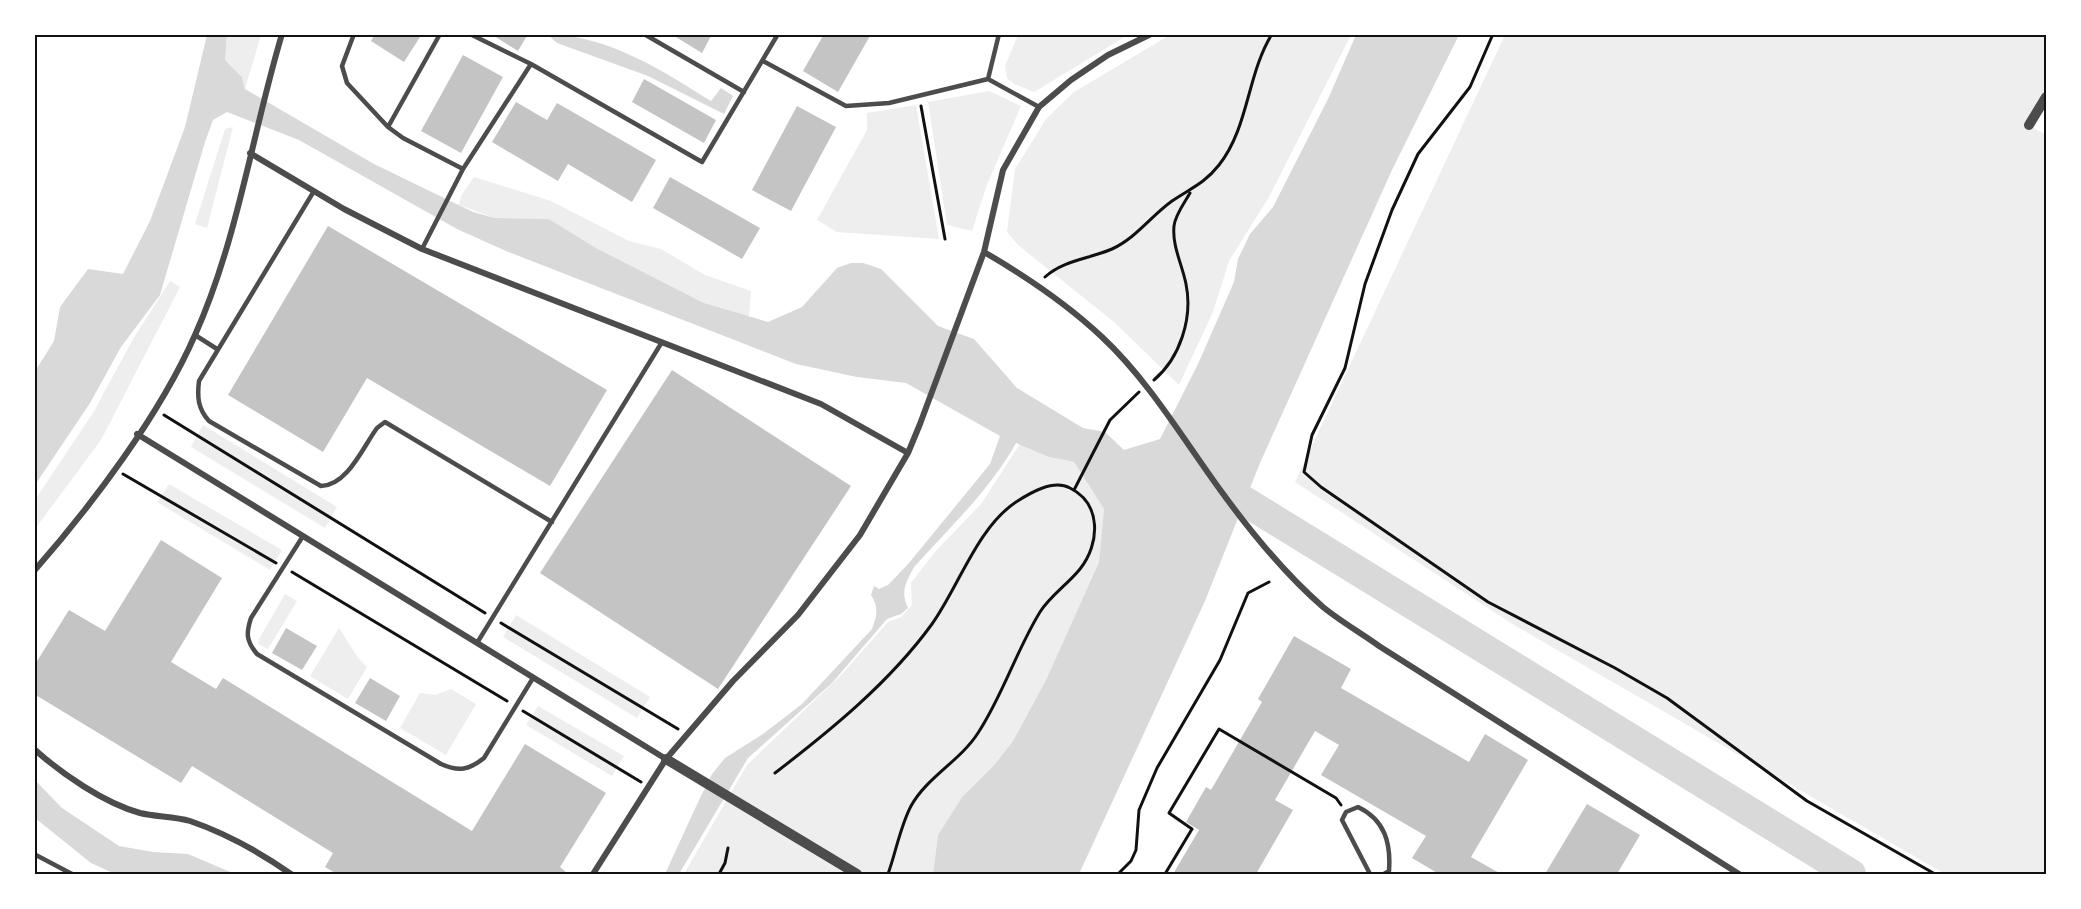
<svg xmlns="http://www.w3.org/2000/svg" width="2081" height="909" font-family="'Open Sans',sans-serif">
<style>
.green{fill:#eee}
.water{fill:#d9d9d9}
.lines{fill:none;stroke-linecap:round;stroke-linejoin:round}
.river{stroke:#d9d9d9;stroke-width:30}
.building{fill:#c4c4c4}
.path{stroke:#111;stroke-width:3}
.service{stroke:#4c4c4c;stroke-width:4.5}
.minor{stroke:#4c4c4c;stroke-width:6}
.tertiary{stroke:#4c4c4c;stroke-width:10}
.neatline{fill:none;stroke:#111;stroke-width:2}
</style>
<rect width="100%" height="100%" fill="#fff"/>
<path class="green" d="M227 35H261L245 89 242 77 225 60Z
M1018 35V34L1128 35 1034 92 1014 84 1007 78 1005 66Z
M1170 35H1351L1269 197 1229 261 1213 312 1179 385 1114 322 1018 245 1007 232 1015 169 1046 119 1074 92Z
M1505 35H2046V95L2029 125 2046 135V874H1945L1514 625 1295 482Z
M989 91 1021 106 986 187 972 231 947 225 928 102Z
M916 105 939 239 837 232 817 220 867 130V113Z
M233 127 207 228 195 224 225 129Z
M474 177 551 201 629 241 661 249 705 275 751 291 749 317 704 303 596 248 549 219 495 218 459 205 461 196Z
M170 281 180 287 101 440 35 529V500L93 413 133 339Z
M203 425 337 507 325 528 191 447Z
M1020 444 1049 457 1074 462 1104 509 1099 562 1046 680 1013 741 995 764 962 797 938 835 933 874H684L747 765 843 673 888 622 901 617 912 605 911 583 934 553 981 504Z
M169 484 282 550 270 570 157 502Z
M285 594 297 601 268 649 258 644 259 639Z
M516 615 650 697 637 718 503 637Z
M339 628 358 658 367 667 348 699 310 676Z
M451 689 476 704 446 755 400 728 420 693 435 695Z
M538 706 624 756 612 776 526 725Z"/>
<path class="water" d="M207 35H227L225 60 242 77 245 89 374 164 473 212 495 218 549 219 596 248 704 303 768 322 802 307 837 268 851 263H863L881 269 938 326 974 339 1017 388 1083 428 1105 432 1124 450 1160 439 1198 364 1234 282 1238 259 1250 234 1273 207 1328 99 1356 35H1459L1392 170 1260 463 1205 601 1079 874H933L938 835 962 797 995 764 1013 741 1046 680 1099 562 1104 509 1074 462 1049 457 1016 443C990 490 950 527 914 567 906 582 900 592 908 608L901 614 887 619 832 683 748 758 679 874H665L699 800 712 774 725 758 763 734 802 704 872 629C877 616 879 607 871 595L874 586 879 589 888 585 909 563 990 464 1000 436 906 383 857 377 796 364 506 251 457 229 299 140 227 112 213 120 205 142 160 295 121 347 90 403 35 485 34 373 54 341 60 307 88 269 123 274 150 221 185 127Z
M548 35C606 34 663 71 711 101L721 88 733 96 724 114 648 76 557 43Z
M34 779 62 808 119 846 153 852 188 854 235 874H115L91 863 35 818Z"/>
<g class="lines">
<path class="river" d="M1210 480 1851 874"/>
</g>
<path class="building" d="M375 34H422L404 62 371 41Z
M491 34H528L518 51Z
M671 34H712L702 53Z
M824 34H871L838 92 803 71Z
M463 55 503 77 461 153 421 131Z
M644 79 716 120 704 143 632 102Z
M516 102 547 120 557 103 656 160 632 202 568 164 558 181 492 142Z
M797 106 836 127 791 211 752 190Z
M670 177 760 228 742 259 653 208Z
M328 226 607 390 550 486 367 378 323 452 228 395Z
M672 370 851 486 718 689 540 573Z
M161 540 222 578 171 662 216 689 223 678 472 831 525 744 606 793 560 867 568 874H337L325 867 333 853 192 766 181 783 34 694V666L69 610 105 631Z
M286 628 317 646 302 670 272 653Z
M1294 636 1351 669 1341 688 1469 762 1485 734 1528 760 1471 857 1501 874H1439L1412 858 1426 836 1321 775 1339 745 1315 731 1275 800 1293 810 1256 874H1173L1199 830 1186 822 1206 787 1211 790 1262 702 1258 699Z
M370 678 400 696 386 721 355 703Z
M1587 804 1640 835 1617 874H1545Z"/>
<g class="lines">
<path class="path" d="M1493 34 1470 87 1418 154 1392 210 1365 284 1345 368 1312 435 1304 472 1321 487 1488 602 1615 668 1667 698 1807 801 1935 874
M921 106 945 239
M1045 277C1064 260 1089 259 1112 249 1136 238 1151 216 1172 201 1191 188 1204 184 1219 165 1249 127 1247 74 1272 34
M1154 380C1180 358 1193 318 1186 284 1182 264 1172 246 1174 226 1175 215 1185 202 1190 193
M164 415 485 613
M123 474 276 563
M1074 490 1110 420 1139 392
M292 572 507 701
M501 623 678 729
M523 711 641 782
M775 773C831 730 890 682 932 624 959 586 977 528 1016 502 1030 493 1053 479 1070 488 1102 504 1100 544 1080 569 1068 584 1050 596 1040 612 1016 651 1003 695 978 733 960 761 927 777 911 806 900 827 896 852 888 874
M719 874 725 863 728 848
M1118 874 1131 861 1136 850 1139 810 1157 768 1220 660 1248 593 1269 582
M1165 874 1192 829 1169 813 1219 729 1336 798 1341 805"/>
<path class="service" d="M354 34 342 66 347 83 388 127 403 138 463 169
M470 34 531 64
M644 34 744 92
M763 61 846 106 889 103 988 79 999 34
M988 79 1039 107
M388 127 440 34
M314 191 199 381C197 397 198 409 209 421L321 486C347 486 363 447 377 428L385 422 552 522
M422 249 463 169 531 64 702 162 778 34
M195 335 217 349
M303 536 251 618C246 633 246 641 257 654L441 764C459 772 469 770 484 758L533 678
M477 643 662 342
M34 854 72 874
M1370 874 1342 820 1346 812 1358 807C1385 820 1391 843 1389 871L1384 874"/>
<path class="minor" d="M250 153 344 209 422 249 821 404 908 453
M984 252C1027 277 1066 303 1102 337 1149 381 1183 439 1221 491 1250 531 1285 574 1323 607 1340 621 1361 633 1379 646L1739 874
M137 434 666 759
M34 571C92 505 160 415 195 335 238 239 252 134 282 34
M34 749C62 774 104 803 140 813 156 817 174 816 190 821 225 833 261 853 291 874
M593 874 666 759 733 681 798 615 860 535 908 453 920 424 984 252 1003 170 1039 107 1071 80 1108 55 1151 34"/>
<path class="tertiary" d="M2029 125 2046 97
M666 759 857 874"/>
</g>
<rect width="2081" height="909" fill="none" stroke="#ffffff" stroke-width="72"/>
<rect x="36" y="36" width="2009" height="837" class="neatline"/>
</svg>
